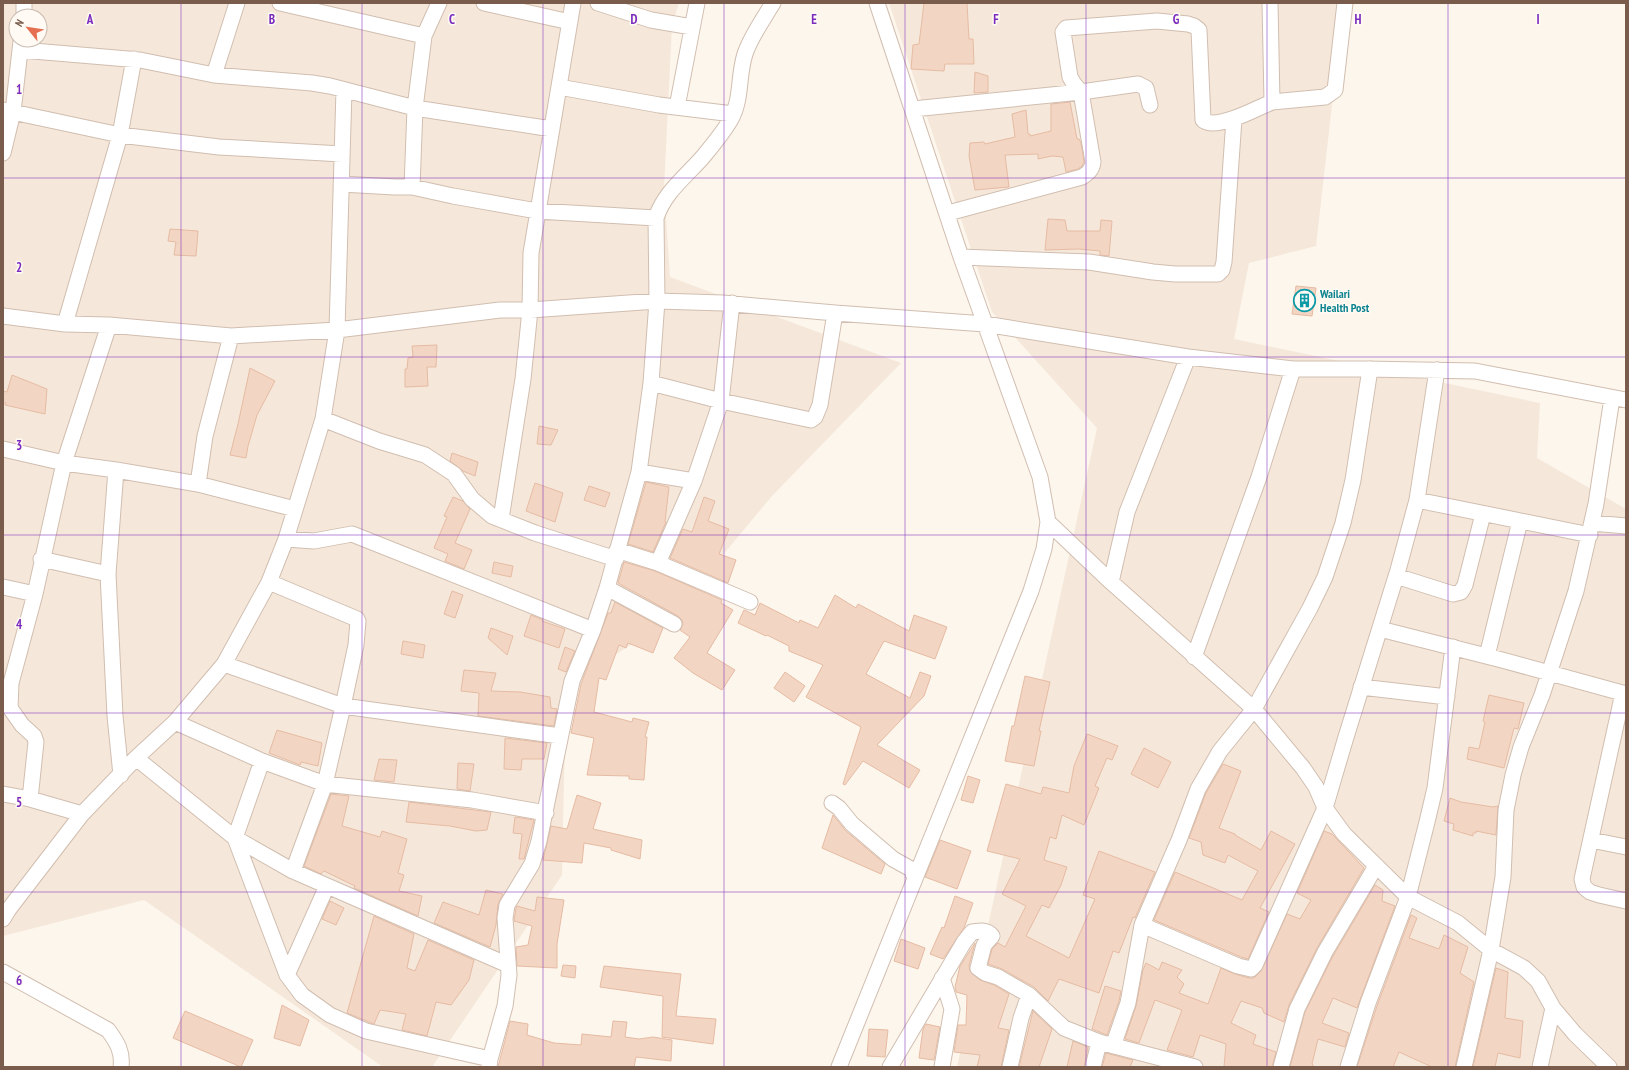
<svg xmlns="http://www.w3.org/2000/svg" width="1629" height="1070" font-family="'PT Sans Narrow',sans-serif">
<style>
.residential{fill:#f5e8da;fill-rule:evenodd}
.building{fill:#f3d5c3;stroke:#e6bba3}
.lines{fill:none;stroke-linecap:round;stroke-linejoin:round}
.minor-casing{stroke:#d1beb0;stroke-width:17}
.minor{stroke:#fff;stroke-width:15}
.grid{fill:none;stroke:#7b2cbf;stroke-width:1;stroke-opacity:0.55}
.labels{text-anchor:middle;stroke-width:3;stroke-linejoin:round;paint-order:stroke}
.culture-label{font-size:12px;font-weight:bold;fill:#0d838f;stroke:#fffaf3;text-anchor:start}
.grid-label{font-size:13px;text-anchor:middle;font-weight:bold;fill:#7b2cbf;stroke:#fffaf3;stroke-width:3;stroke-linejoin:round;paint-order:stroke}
</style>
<rect width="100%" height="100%" fill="#fdf6ec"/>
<path class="residential" d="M3 3H679L672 25 664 188 670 277 901 363 772 496 672 616 566 689 562 875 432 1067H383L144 900 3 936ZM16 16H40V40H16Z
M889 3H1349L1337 61 1316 246 1249 263 1234 339 1540 403 1537 458 1626 509V1067H957L1097 428 992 312Z"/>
<path class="building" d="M924 3H967L969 39H973L974 64H945L944 71 911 69 913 45 919 44Z
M975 72 988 76V92L974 93Z
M1070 102 1077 139H1079L1081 143 1084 162 1082 166 1078 169 1066 172 1063 157 1052 156 1038 159V154L1005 155 1009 187 975 190 969 156 970 143 984 142 985 144 1015 137 1012 114 1026 110 1028 134H1030V136L1051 131V104Z
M1048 219 1065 220 1067 231H1100L1101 220 1112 221 1109 256 1100 255V251L1079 249 1045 250Z
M170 229 198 231 196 256 174 255 176 242 168 241Z
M1296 286 1316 288 1312 316 1292 314Z
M437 345 436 367H427L428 386 405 387V369H407L408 358 413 357 412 346Z
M250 368 275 381 257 415 248 446 246 458 230 455 238 424Z
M12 375 47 389 45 414 5 405 6 403H3V391L7 392Z
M539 426 558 430 551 445 537 444Z
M452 453 478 462 475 476 463 471 450 461Z
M646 482 669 487 665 522H666L653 552 628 544Z
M535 483 563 493 555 522 526 511Z
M589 486 610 493 605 507 584 500Z
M453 497 463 501 470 509 455 543 472 550 464 569 445 561 448 554 434 548 447 517 444 516Z
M704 497 715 501 708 521 729 529 719 554 736 560 728 583 670 558 683 529 692 532Z
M494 562 513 566 511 577 492 573Z
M624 562 655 571 722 600 721 603 733 610 707 653 735 670 722 690 693 673 674 658 690 637 680 630 683 624 682 620 678 616 618 583Z
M452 591 463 595 455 618 444 614Z
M835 595 856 608 858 604 909 631 914 615 947 627 935 659 884 641 866 674 910 698 920 672 931 676 924 696 877 745 920 770 909 788 863 761 845 785 843 784 861 727 806 697 823 665 789 651V646L767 635 766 636 738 623 744 610 755 615 760 603 799 623 800 620 818 628Z
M615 602 663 628 653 653 628 643 626 648 619 645 606 680 599 678 594 712 632 722 633 718 649 722 645 737H647L644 780 629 779V776L587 775 594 738 571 733 581 684 608 613H611Z
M531 615 543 620 542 621 565 629 559 648 524 636Z
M491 628 513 636 507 655 488 638Z
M403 641 425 645 423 658 401 654Z
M565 647 575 651 566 672 558 669Z
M464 670 496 673 491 691 520 692 550 697 551 708 557 709 554 726 478 716 479 693 461 691Z
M785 672 805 686 794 702 774 688Z
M1025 676 1050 682 1039 731H1041L1034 766 1005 761 1012 726H1014Z
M1489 695 1524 703 1518 729 1514 728 1504 768 1467 759 1469 747 1479 749 1485 722 1483 721Z
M277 730 322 743 318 766 301 762 300 765 269 753Z
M1087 734 1118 746 1112 760 1107 758 1095 786 1099 788 1084 825 1062 815 1056 839 1050 837 1044 860 1067 867 1061 885 1049 908 1042 905 1026 936 1069 958 1095 899 1083 895 1099 851 1155 872 1135 918 1133 917 1119 953 1113 951 1099 993 1059 979 1048 1001 1034 987 1002 969 988 964 992 949 998 943 1005 947 1026 906 1002 894 1020 859 987 851 1006 784 1041 794 1043 787 1069 793 1074 766Z
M505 738 547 743 544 759H522L521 770 504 769Z
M1144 748 1171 762 1158 788 1131 774Z
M379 759 397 760 394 782 374 780Z
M458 763 474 764 470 791 457 789Z
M1223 764 1241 771 1219 828 1235 834V835L1261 850 1271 831 1295 844 1260 908 1269 912 1248 959 1241 957 1154 920 1175 872 1242 900 1258 871 1228 855 1225 863 1203 855 1201 842 1189 838 1206 793Z
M968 776 980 780 973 803 961 800Z
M331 794 349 796 342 826 380 837 382 831 407 839 398 873 404 875 399 891 422 896 418 916 354 888 355 886 324 871 321 874 304 866Z
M577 795 601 803 593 829 642 840 640 859 611 850V848L584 843 582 863 543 860 551 826 567 829Z
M1450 798 1461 802 1493 807 1498 806 1496 835 1476 831V833H1473V836L1453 830 1454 824 1444 821Z
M409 802 491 812 487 830 476 831 450 826 406 822Z
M833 815 846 831 885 864 881 874 822 848Z
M515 817 534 820 524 859H519L522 834 513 833Z
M1324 831 1332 834 1364 868 1317 948 1289 1005 1284 1022 1264 1013 1262 1008 1241 1001 1231 1023 1256 1035 1253 1044 1276 1052 1272 1067H1224L1226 1044 1200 1035 1193 1057 1167 1050 1182 1010 1155 1000 1139 1043 1125 1039 1136 1006 1143 970 1146 963 1159 970 1162 962 1182 970 1177 977 1184 984 1179 993 1208 1004 1221 968 1235 974 1249 978H1254L1261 971 1287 914 1300 919 1311 900 1297 893Z
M940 840 971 851 957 889 925 877Z
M1375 885 1383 890 1382 901 1395 906 1357 1008 1333 998 1322 1023 1349 1033 1345 1047 1318 1039 1312 1064 1313 1065V1067H1290L1305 1012 1333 956Z
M486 890 503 894 498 904 496 925 490 947 434 923 443 902 479 915Z
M955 896 973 903 964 928 943 959 930 954 942 927 944 928Z
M537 897 564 900 557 944V968L517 966 516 947 528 945 532 926 514 921 516 908 517 906 535 911Z
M330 901 344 908 336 925 322 919Z
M1411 915 1417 918 1409 938 1439 949 1444 935 1468 947 1460 973 1474 982 1455 1067H1432L1399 1052 1393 1067H1357L1377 1006Z
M374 916 414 934 407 968 415 971 428 940 474 960 469 980 451 1005 436 1002 427 1036 402 1030 406 1014 380 1010 374 1024 347 1013Z
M901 939 925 948 918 969 894 961Z
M975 943 969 966 970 971 980 980 994 985 1009 994 998 1028 1009 1030 1001 1067H977L980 1055 954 1052 958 1025H966L967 995 956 992 955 987 960 966Z
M563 965 576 966 575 978 561 976Z
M604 966 681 974 676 1016 716 1019 713 1044 662 1037 663 996 600 987Z
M1496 968 1508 972 1505 1018 1523 1021 1520 1058 1498 1053 1495 1067H1473Z
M1105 986 1121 991 1119 1001 1107 1035 1092 1029Z
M282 1005 309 1020 300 1046 274 1038Z
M185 1011 253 1040 241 1067 173 1038Z
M1033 1011 1052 1029 1039 1067H1019Z
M510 1021 528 1024 527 1035 554 1043 581 1045 582 1034 611 1037 613 1021 627 1022 625 1037 639 1039 653 1037 672 1040 671 1061 636 1057 634 1067H498Z
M926 1024 940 1027 934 1060 919 1058 923 1029Z
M869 1029 888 1030 885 1057 867 1056Z
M1073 1041 1088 1047 1084 1067H1067Z
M1106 1053 1133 1060 1130 1067H1102Z"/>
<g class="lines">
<defs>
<path id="minor" d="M280 3 424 36
M484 3 570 22
M598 3 651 20 692 27
M24 16V3
M21 50 140 60 214 75 312 83 330 86 415 108 552 129
M214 75 237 3
M559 87 659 105 733 114
M1272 102 1325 97 1335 90 1345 3
M677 107 697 3
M913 109 1081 92 1138 84 1146 88 1150 105
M3 110 120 135 219 147 342 154
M3 153 13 112 21 41
M341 184 395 187H412L453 196 537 211 656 218
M412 187 415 108 424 36 439 3
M948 213 1082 177C1088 173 1092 170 1093 162L1081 92 1074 84 1070 77 1063 32 1066 28 1157 21 1188 24 1194 26 1199 30 1203 120C1217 131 1257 108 1272 102L1270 3
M961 257 1089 262 1153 272 1175 274H1218L1222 270 1224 262 1234 119
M3 316 65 324 109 325 231 336 337 330 500 310H530L657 301 723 303 835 313 985 324 1188 357 1293 369H1366L1475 371 1626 400
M65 324 120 135 134 59
M651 383 721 401 811 420 815 417 820 405 835 313
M323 419 379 441 425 455 454 474 472 499 492 516 535 533 616 559
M3 449 64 463 116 470 198 484 295 509
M116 470 108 574 115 716 121 775
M639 472 694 481
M198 484 205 436 231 336
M1417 500 1590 535
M501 519 523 379 530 310 531 253 573 3
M1048 522 1111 582 1254 709 1303 768 1316 787 1325 808 1344 834 1408 897 1458 923 1491 950 1524 968 1538 981 1553 1008 1575 1034 1609 1067
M1592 523 1626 526
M286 539 314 541 352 534 593 630
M617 550 658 563 750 602
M41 559 108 574
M658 563 694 481 721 401 732 303
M1396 576 1453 594 1461 592 1465 585 1483 514
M269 582 357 619 358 621 356 645 343 706 325 784 293 871
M1111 582 1127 512 1188 357
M3 587 35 594
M607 588 674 624
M1380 629 1502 660 1626 694
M1487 656 1520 521
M1194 657 1259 477 1293 369
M224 664 343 706 560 736
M1361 687 1447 697
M1623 693 1582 879 1584 887 1590 892 1599 895 1626 901
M175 722 262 761 325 784 472 800 546 813
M136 758 235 838 293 871 508 965
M262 761 235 838 287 975 302 995 330 1015 366 1031 490 1059
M3 794 30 799 82 814
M30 799 36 742 34 736 22 725 10 708 11 683 35 594 64 463 109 325
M832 803 839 808 852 824 893 859 911 869 915 878
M1591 840 1626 847
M3 919 9 909 82 814 136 758 175 722 224 664 269 582 286 539 323 419 337 330 344 90
M1142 925 1238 966 1251 969 1255 965 1325 808 1346 737 1398 570 1417 500 1437 370
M3 972 108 1030C117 1042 123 1052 121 1067
M287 975 327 886
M1113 1046 1128 1003 1142 925 1179 840 1198 789 1220 751 1254 709 1310 608 1325 577 1343 523 1353 480 1370 369
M489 1067 490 1059 505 1006 509 975 505 918 507 905 532 864 539 841 572 681 593 630 607 588 639 472 651 383 657 301 656 218C664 193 685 177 702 158 712 146 723 133 731 119 742 99 738 75 745 54 750 38 764 18 773 3
M839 1067 1031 591 1044 549 1048 522 1040 477 961 257 877 3
M890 1067 964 942 972 932C979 931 987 929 992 936L984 945 978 968 985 973 998 977 1029 995 1064 1028 1099 1042 1195 1067
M942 1067 952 1009 942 978
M1010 1067 1021 1018 1029 995
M1093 1067 1099 1042
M1281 1067 1297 1009 1325 952 1376 866
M1348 1067 1368 1003 1408 897 1427 822 1435 788 1453 647
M1464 1067 1491 950 1503 877 1506 810 1513 775 1521 747 1542 695 1576 591 1596 504 1612 398
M1540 1067 1553 1008"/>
</defs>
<use href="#minor" class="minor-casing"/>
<use href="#minor" class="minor"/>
</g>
<path class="grid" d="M181 3V1067M362 3V1067M543 3V1067M724 3V1067M905 3V1067M1086 3V1067M1267 3V1067M1448 3V1067M3 178H1626M3 357H1626M3 535H1626M3 713H1626M3 892H1626"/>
<defs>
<symbol id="building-ring" viewBox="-11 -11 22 22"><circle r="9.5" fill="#fffaf3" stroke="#0f9aa8" stroke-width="1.5"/><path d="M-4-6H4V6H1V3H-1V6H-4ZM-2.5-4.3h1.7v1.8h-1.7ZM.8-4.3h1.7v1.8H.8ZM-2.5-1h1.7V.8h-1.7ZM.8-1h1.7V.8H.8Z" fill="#0f9aa8"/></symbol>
</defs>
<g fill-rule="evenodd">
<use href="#building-ring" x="1292" y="288" width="25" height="25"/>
</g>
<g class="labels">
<g class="culture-label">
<text x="1320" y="298">Wailari<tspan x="1320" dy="14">Health Post</tspan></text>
</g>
</g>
<g class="grid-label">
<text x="90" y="24">A</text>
<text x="272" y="24">B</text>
<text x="452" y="24">C</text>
<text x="634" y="24">D</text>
<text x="814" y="24">E</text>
<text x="996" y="24">F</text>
<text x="1176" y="24">G</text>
<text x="1358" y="24">H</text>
<text x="1538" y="24">I</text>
<text x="19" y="94">1</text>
<text x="19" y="272">2</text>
<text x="19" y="450">3</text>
<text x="19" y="629">4</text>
<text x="19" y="807">5</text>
<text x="19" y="985">6</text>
</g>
<rect width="1629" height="1070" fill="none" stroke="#7a5c4d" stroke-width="8"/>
<g transform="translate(28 28) rotate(300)"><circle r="19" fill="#fffaf3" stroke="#cabbb1"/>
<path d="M0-3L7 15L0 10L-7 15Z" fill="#e76f51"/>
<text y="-6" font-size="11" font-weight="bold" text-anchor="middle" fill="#7a5c4d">N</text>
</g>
</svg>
